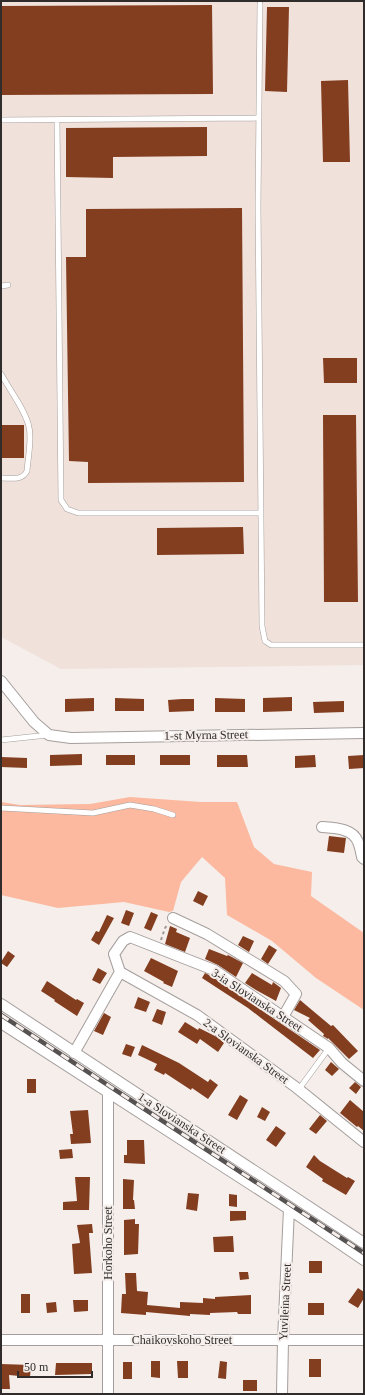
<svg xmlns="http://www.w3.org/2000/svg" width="365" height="1395" font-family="Georgia,serif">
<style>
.built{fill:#f0e1db}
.green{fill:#fcb99f}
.building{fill:#833d1f}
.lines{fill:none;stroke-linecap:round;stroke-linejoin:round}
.lane-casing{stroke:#a49e9c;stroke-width:6}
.street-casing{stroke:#a49e9c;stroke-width:12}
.path{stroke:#9e9997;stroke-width:2;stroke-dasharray:3 3;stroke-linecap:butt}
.lane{stroke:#fff;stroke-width:5}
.street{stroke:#fff;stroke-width:10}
.rail-casing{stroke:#565251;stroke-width:4.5}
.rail{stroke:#f5eeeb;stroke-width:3;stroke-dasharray:9;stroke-linecap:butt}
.labels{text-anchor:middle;stroke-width:4;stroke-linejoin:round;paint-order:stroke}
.street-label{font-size:12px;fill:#2f2c2b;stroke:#f5eeeb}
</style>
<rect width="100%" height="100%" fill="#f5eeeb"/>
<path class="built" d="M1 1H364V665L61 669 1 637Z"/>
<path class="green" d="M130 797 201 802H237L254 847 274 864 312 872 311 896 364 933V1010L316 978 272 941 227 915 225 878 202 857 181 882 173 911 169 912 124 902 58 908 1 895V802L20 805 90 804Z"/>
<path class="building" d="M212 5 213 94 1 95V6Z
M267 7H289L287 92 265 91Z
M348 80 350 162H323L321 81Z
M207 127V156L113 157V178L66 177V128Z
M242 208 244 482 88 483V462L69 461 66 257H86V209Z
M323 358H357V383H324Z
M323 415H356L358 602H324Z
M1 425H24V458H1Z
M243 527 244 554 157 555V528Z
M292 697V711L263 712V698Z
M94 698V711L65 712V699Z
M115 698 144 699V711H115Z
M215 698 245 699V712H215Z
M182 699H194V711L169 712 168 700Z
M344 701V712L314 713 313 702Z
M82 754V765L50 766V755Z
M106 755H135V765H106Z
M160 755H190V765H160Z
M217 755H247L248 767H217Z
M315 755 316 767 295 768V756Z
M364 755V768L349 769 348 756Z
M1 757 27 758V768L1 767Z
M329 836 346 838 344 853 327 851Z
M198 891 208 896 203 906 193 901Z
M126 910 134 913 129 926 121 923Z
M151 912 158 915 151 931 144 928Z
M107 915 114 918 99 945 91 940 96 931 99 932Z
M170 926 177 929 176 932 190 938 185 952 165 944Z
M243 936 254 941 249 952 238 945Z
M269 945 277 950 268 964 261 959Z
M209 949 227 956 228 955 243 963 236 977 218 965 205 959Z
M8 951 15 956 7 967 1 963V962Z
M151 958 178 971 172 987 163 983 164 982 144 971Z
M98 968 107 973 100 984 92 980Z
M205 973 211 976 320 1050 313 1058 248 1008 202 978Z
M252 973 272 985 273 982 281 988 276 1001 256 990 245 983Z
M47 981 76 1000 77 999 84 1003 77 1016 54 1001 55 1000 41 991Z
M138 997 150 1002 146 1012 134 1008Z
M300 1000 331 1026 333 1025 358 1051 349 1059 328 1038V1039L323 1036 324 1034 308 1020 310 1018 294 1010Z
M157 1009 166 1012 162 1025 152 1021Z
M104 1013 111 1017 103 1035 94 1031Z
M185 1022 198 1030 199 1028 217 1037 224 1043 218 1052 200 1039 197 1044 178 1032Z
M126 1044 135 1047 131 1057 122 1054Z
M142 1045 179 1063 208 1082 210 1079 218 1085 208 1099 192 1088 191 1090 165 1073 164 1075 154 1070 157 1064 138 1055Z
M331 1062 339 1069 332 1076 325 1070Z
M27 1079H36V1093H27Z
M355 1082 361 1087 356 1094 349 1088Z
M240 1095 248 1100 237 1120 228 1115Z
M350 1100 364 1112V1131L358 1126 357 1127 340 1113Z
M262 1107 270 1112 265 1121 257 1117Z
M88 1110 91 1143 71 1144 70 1134H73L70 1111Z
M320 1115 327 1121 316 1134 309 1129Z
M276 1126 286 1133 276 1147 266 1140Z
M127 1140H144L145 1164 124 1163V1155H127Z
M72 1149 73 1158 60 1159 59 1150Z
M314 1155 320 1161 347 1178 348 1177 355 1181 346 1195 322 1181 323 1179 306 1167Z
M75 1177H90L89 1210H63V1202L77 1201Z
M123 1179 134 1180 133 1200H134L135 1209H123Z
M188 1193 199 1194 197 1211 186 1209Z
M229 1194 237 1195V1207L229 1206Z
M230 1211H246V1220L230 1221Z
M135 1219V1224H139L138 1254 124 1255V1220Z
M92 1224 93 1233H89L92 1273 74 1274 72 1244 80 1243 77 1225Z
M233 1236 234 1252H214L213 1237Z
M309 1261H322V1273H309Z
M239 1272H248L249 1279 240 1280Z
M125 1273H136L137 1291 148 1292 147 1305 180 1308V1302L203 1303V1298L215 1299V1297L251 1295V1314H238L237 1312 210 1313V1315L190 1314V1316L146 1312V1315L121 1313 122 1294H126Z
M358 1288 364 1292V1298L358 1308 348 1302Z
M21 1294H30V1313H21Z
M73 1300H88V1311L74 1312Z
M56 1302 57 1312 47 1313 46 1303Z
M308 1303H324V1315H308Z
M309 1359H321V1377H309Z
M151 1361H160V1378L151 1377Z
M177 1361H188V1378H178Z
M220 1361 227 1362 226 1379 218 1378Z
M123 1362H132V1379H123Z
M56 1363H92V1374L55 1375Z
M1 1364 31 1365 30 1377 9 1375 10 1389H1Z
M243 1380H257V1391H243Z"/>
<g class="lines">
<defs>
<path id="lane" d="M260 4 258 207 262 626 265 641 271 645H364
M1 120 259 118
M57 120 61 500 67 509 78 513H261
M1 286 8 285
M1 374C9 389 26 411 29 427 32 439 28 458 27 471 22 481 11 478 1 478
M1 740 48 735
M1 808 93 813 130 805 154 809 173 815
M299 1089 329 1048"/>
<path id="street" d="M1 681 34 722 49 735 71 738 364 733
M322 827C334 828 353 828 358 842 360 846 361 852 362 857L364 859
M173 918 207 934 284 981 296 994 283 1017
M120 972 197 1015 297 1088 364 1142
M1 1004 364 1243
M1 1023 289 1209 364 1260
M74 1053 120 972 114 954 123 941 130 937 214 970 329 1048 342 1063 364 1081
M1 1340H364
M108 1394V1092
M282 1394 283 1340 289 1209"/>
</defs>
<use href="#lane" class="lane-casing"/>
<use href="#street" class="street-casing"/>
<path class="path" d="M161 940 165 928 168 924"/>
<use href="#lane" class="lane"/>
<use href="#street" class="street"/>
<defs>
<path id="rail" d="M1 1015 364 1253"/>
</defs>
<use href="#rail" class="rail-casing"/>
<use href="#rail" class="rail"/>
</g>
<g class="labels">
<g class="street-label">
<text transform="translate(206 735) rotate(-1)" y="4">1-st Myrna Street</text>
<text transform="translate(257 1000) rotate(33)" y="4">3-ia Slovianska Street</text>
<text transform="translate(246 1051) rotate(36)" y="4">2-a Slovianska Street</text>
<text transform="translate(182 1123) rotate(33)" y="4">1-a Slovianska Street</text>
<text transform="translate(108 1243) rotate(-90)" y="4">Horkoho Street</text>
<text transform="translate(285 1302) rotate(-87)" y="4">Yuvileina Street</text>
<text x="182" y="1344">Chaikovskoho Street</text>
</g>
</g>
<rect width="365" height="1395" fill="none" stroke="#2f2c2b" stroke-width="4"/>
<path d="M18 1371v6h74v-6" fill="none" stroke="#2f2c2b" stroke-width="2"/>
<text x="24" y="1371" font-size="12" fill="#2f2c2b" stroke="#f5eeeb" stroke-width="3" paint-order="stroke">50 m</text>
</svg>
